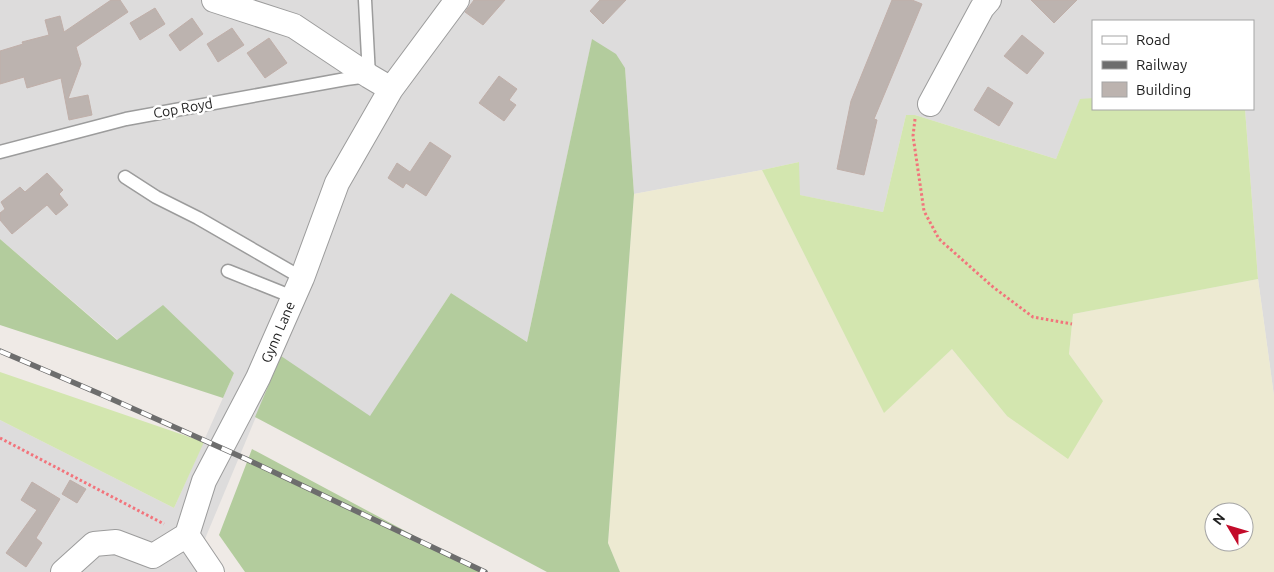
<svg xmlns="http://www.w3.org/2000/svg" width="1274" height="572" font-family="Ubuntu,sans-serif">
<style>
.residential{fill:#dddcdc}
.farmland{fill:#edead2;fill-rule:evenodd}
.grass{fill:#d3e6af}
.forest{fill:#b3cc9d}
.building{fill:#bcb3af;stroke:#c0afa9}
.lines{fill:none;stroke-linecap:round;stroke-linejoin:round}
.service-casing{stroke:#9c9c9c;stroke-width:15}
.minor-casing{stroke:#9c9c9c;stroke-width:26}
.path{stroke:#f2747c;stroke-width:3;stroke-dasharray:2.5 2.5;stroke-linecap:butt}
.service{stroke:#fff;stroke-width:12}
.minor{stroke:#fff;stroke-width:24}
.rail-casing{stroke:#6d6d6d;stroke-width:5.5}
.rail{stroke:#fff;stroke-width:4;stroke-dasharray:11;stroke-linecap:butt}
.labels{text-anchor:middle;stroke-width:5;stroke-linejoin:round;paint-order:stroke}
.street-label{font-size:14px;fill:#1f1f1f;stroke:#fff}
</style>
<rect width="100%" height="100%" fill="#efeae6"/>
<path class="residential" d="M0 0H1274V396L1258 279 1245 109H1253V21H1093V98L1080 100 1056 159 915 115H906L883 212 799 195V162L762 170 634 194 625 68 592 40 527 342 451 293 370 417 281 357 202 546 218 572H0V420L174 508 234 373 118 340 0 239Z"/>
<path class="farmland" d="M762 170 884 412 952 349 1007 416 1103 401 1069 354 1073 314 1258 279 1274 396V572H620L608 543 634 194ZM1214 512H1244V542H1214Z"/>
<path class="grass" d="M1093 98V109H1245L1258 279 1073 314 1069 354 1103 401 1068 459 1007 416 952 349 884 413 762 170 799 162 800 195 883 212 906 115H915L1056 159 1080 99Z
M0 372 204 442 174 508 0 420Z"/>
<path class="forest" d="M592 39 616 54 625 68 634 194 608 543 620 572H547L255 417 281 356 370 416 451 293 527 342Z
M0 239 117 340 163 305 234 373 223 398 0 325Z
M252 449 482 572H245L219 535Z"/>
<path class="building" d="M111 0H120L128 12 76 47 81 64 68 99 88 95 92 115 69 120 61 78 27 88 24 77 0 84V51L23 44 22 42 49 35 45 20 60 16 64 32Z
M474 0H505L483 25 465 12Z
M600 0H626L603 24 590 11Z
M892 0H912L922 4 874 119 877 120 864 175 837 169 851 101Z
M1031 0H1077L1054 23Z
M155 8 165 24 140 40 130 23Z
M192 18 203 34 180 51 169 35Z
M232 28 244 45 218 62 207 44Z
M1022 35 1044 53 1027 74 1004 56Z
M269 38 287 63 265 78 247 53Z
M499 76 517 89 509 100 516 105 504 121 479 103Z
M988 87 1013 103 999 126 974 110Z
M430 142 451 156 426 196 406 183 403 188 388 178 397 163 410 172Z
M47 173 63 190 59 194 68 205 56 215 47 205 12 234 0 220V213L5 209 1 202 20 187 25 192Z
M70 480 86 489 77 503 62 494Z
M32 482 60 499 36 538 42 543 26 567 6 553 37 510 21 500Z"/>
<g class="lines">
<defs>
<path id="service" d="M0 152 126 119 346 79 369 76 365 0
M125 177 156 197 198 218 302 278
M228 271 293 297"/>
<path id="minor" d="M214 0 294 26 369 76 391 89
M930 104 982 8 989 0
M63 572 94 544 116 542 153 556 187 535
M212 572 187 535 204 481 258 378 302 278 337 183 391 89 457 0"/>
</defs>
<use href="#service" class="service-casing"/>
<use href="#minor" class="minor-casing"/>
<path class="path" d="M915 119 913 136 924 211 939 239 993 287 1033 317 1072 324
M0 438 164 524"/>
<use href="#service" class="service"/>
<use href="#minor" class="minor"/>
<defs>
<path id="rail" d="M0 351 98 393 246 459 485 572"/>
</defs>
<use href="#rail" class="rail-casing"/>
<use href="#rail" class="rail"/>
</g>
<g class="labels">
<g class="street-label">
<text transform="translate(183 108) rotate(-10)" y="5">Cop Royd</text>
<text transform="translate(278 332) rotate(-67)" y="5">Gynn Lane</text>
</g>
</g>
<rect x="1092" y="20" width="162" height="90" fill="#ffffff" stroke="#a5a5a5"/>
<rect x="1102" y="36" width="25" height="8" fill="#ffffff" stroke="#a5a5a5"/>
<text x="1136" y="45" font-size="15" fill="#1f1f1f">Road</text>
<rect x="1102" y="61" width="25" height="8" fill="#6d6d6d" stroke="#a5a5a5"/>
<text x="1136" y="70" font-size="15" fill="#1f1f1f">Railway</text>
<rect x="1102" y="82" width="25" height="15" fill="#bcb3af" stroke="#a5a5a5"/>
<text x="1136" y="95" font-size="15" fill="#1f1f1f">Building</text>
<g transform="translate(1229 527) rotate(308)"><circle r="24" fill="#ffffff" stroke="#a5a5a5"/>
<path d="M0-4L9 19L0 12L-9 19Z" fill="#c30b2a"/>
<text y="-8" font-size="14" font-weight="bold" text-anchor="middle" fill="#1f1f1f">N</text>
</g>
</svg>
